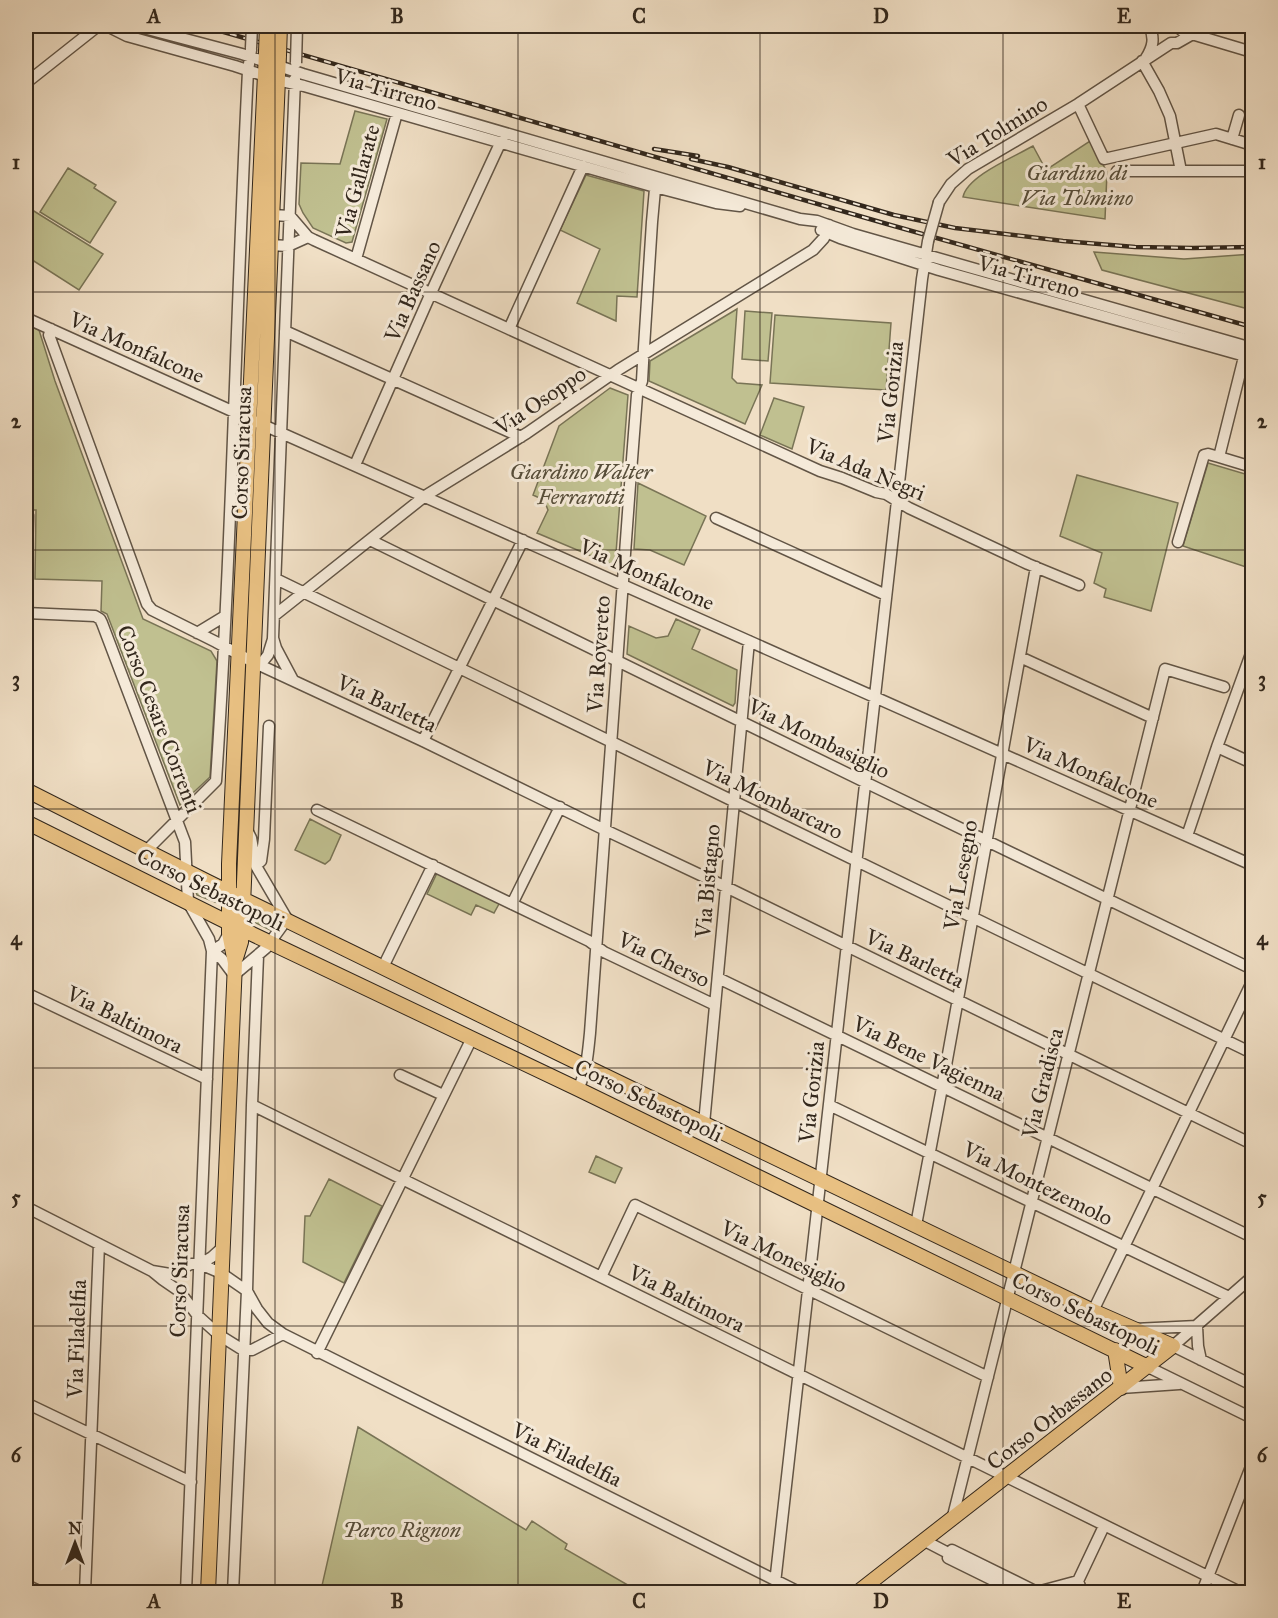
<svg xmlns="http://www.w3.org/2000/svg" width="1278" height="1618" font-family="'IM FELL Great Primer',serif">
<style>
.green{fill:#c0c090;stroke:#797456;stroke-width:1.5}
.lines{fill:none;stroke-linecap:round;stroke-linejoin:round}
.minor-casing{stroke:#625546;stroke-width:13}
.major-casing{stroke:#32271c;stroke-width:16}
.minor{stroke:#f5ead9;stroke-width:10}
.major{stroke:#e8c082;stroke-width:14}
.rail-casing{stroke:#32271c;stroke-width:4.5}
.rail{stroke:#f5ead9;stroke-width:2;stroke-dasharray:7;stroke-linecap:butt}
.minor-bridge-casing{stroke:#625546;stroke-width:13;stroke-linecap:butt}
.major-bridge-casing{stroke:#32271c;stroke-width:16;stroke-linecap:butt}
.minor-bridge{stroke:#f5ead9;stroke-width:10}
.major-bridge{stroke:#e8c082;stroke-width:14}
.grid{fill:none;stroke:#32271c;stroke-width:1.5;stroke-opacity:0.55}
.labels{text-anchor:middle;stroke-width:6;stroke-linejoin:round;paint-order:stroke}
.street-label{font-size:22px;fill:#32271c;stroke:#f5ead9}
.park-label{font-size:22px;font-style:italic;fill:#564d39;stroke:#f5ead9}
.neatline{fill:none;stroke:#32271c;stroke-width:2}
.grid-label{font-size:20px;text-anchor:middle;font-weight:bold;fill:#32271c}
</style>
<rect width="100%" height="100%" fill="#f0dfc5"/>
<filter id="stains"><feTurbulence type="fractalNoise" baseFrequency=".00333" numOctaves="4"/><feColorMatrix values="0 0 0 0 .2 0 0 0 0 .09 0 0 0 0 .02 0 0 0 .5 -.17"/></filter>
<radialGradient id="worn" r=".72"><stop offset=".6" stop-color="#630" stop-opacity="0"/><stop offset="1" stop-color="#630" stop-opacity=".3"/></radialGradient>
<path class="green" d="M355 111 387 119 352 242 346 243 313 228 303 213 299 204 301 163 340 164Z
M1090 141 1107 172 1105 219 963 197C967 176 1014 157 1033 146L1046 170Z
M68 168 96 185 94 188 116 202 90 243 40 212Z
M586 175 644 191 637 297 617 296 616 321 577 303 600 249 560 230Z
M29 208 103 254 79 290 26 256V214Z
M1094 252 1184 259 1252 254V310L1102 270Z
M737 309 732 378 737 383 762 385 745 424 649 381 650 361Z
M745 311 772 313 768 361 742 359Z
M775 315 891 323 886 390 770 383Z
M26 324 39 330 55 381 143 619 211 651 217 661 210 777 180 805 107 614 101 611 102 581 35 579 36 510H26Z
M610 388 628 395 615 566 537 533 548 510 544 500 533 495 559 426Z
M774 398 804 407 792 449 760 435Z
M1208 463 1252 476V569L1183 546Z
M1077 475 1178 503 1151 611 1104 597 1106 589 1094 583 1102 553 1060 536Z
M638 483 706 516 684 565 650 550 634 549Z
M676 619 700 630 692 649 737 670 735 703 733 706 627 654 629 626 656 638 668 636Z
M310 819 341 835 330 860 325 864 295 850Z
M438 871 500 902 494 913 476 905 471 915 427 894Z
M201 886 222 896 224 900 223 903 220 904 197 895 196 892 198 889Z
M253 912 276 922 277 925 275 929 272 931 250 920V913Z
M596 1156 622 1168 615 1183 589 1172Z
M329 1179 382 1206 344 1283 303 1262 305 1216H310Z
M358 1427 526 1530 532 1521 567 1544 565 1549 640 1592H325L321 1590Z"/>
<g class="lines">
<defs>
<path id="minor" d="M107 26 127 36 235 66 277 80 304 86 655 187 716 203 740 206
M136 26 242 54 303 74 800 219 817 221 853 234 1252 348
M1178 26C1186 38 1199 38 1207 26
M1244 26 1252 28
M1195 35 1252 52
M1146 58C1153 47 1155 38 1149 26
M1142 61 1159 91 1170 116 1181 171
M26 83 98 26
M1078 104 1104 159 1216 134 1252 145
M1232 139 1239 115
M1117 171H1249
M939 202 951 184 968 169 1078 104 1171 43H1177L1191 35
M272 215 290 216 308 237 314 240 820 471 842 478 876 492 886 494 909 508 1028 564 1079 585
M821 230 840 238 939 270 1252 358
M270 245 288 246 308 237
M356 259 397 113
M26 318 243 416 1252 865
M51 329 49 335 147 604 152 610 216 642 253 662 423 741 605 830 726 887 1252 1144
M509 329 583 166
M285 331 521 437
M1219 457 1252 467
M355 465 435 284 503 137
M716 518 886 595
M370 540 875 787 1252 969
M1178 542 1204 455 1208 454 1219 457 1246 349
M276 579 1252 1053
M26 590 28 516
M26 613 95 616 100 619 102 623 185 842 188 902 209 939 212 951 186 1592
M275 615 425 496 527 433 618 370 813 250 824 238 829 225
M197 633 225 616
M1020 657 1153 718
M260 665 268 655 273 639
M293 680 276 648 273 638 295 79
M423 741 523 540
M1217 747 1252 763
M317 810 589 941 604 952 715 1005
M1187 836 1217 747 1252 651
M146 851 216 781C232 545 236 307 248 71L251 50
M256 865 261 861 264 839 269 726
M512 904 560 807
M212 951 222 959 234 975 266 948 287 919 256 866 251 838 248 832
M212 951 223 944 229 933
M383 967 433 865
M718 978 1252 1237
M26 993 207 1079
M400 1075 443 1095
M578 1089C587 1071 588 1052 590 1033L630 485 637 395 642 381 643 363 652 222 656 178
M252 1105 1240 1592
M829 1105 1229 1297
M704 1124 749 641
M26 1207 152 1271 163 1280 179 1291 198 1316 219 1335 243 1350H252L283 1334
M916 1225 941 1093 1036 567
M200 1264 212 1257 222 1248
M152 1271 170 1274 191 1264H200L221 1273 247 1291 257 1309 268 1323 283 1334 799 1592
M601 1277 635 1205 988 1377
M1252 1277 1173 1346 1252 1385
M1093 1311 1252 982
M1197 1326 1198 1346 1201 1360
M1134 1329 1197 1326
M317 1353 472 1038
M1148 1367 1252 1418
M1121 1388 1179 1384
M26 1403 191 1482
M952 1520 1165 669 1224 687
M925 1541 950 1554
M1078 1581 1104 1526
M26 1585 41 1592
M85 1592 99 1244
M233 1592 247 1291 252 1105 258 956
M774 1592 922 279 928 241
M1017 1592 948 1558 952 1550 1037 1592 1078 1581 1082 1592
M1202 1592 1252 1464"/>
<path id="major" d="M26 790 206 881 564 1056 1093 1311 1173 1346 858 1592
M26 822 229 923 578 1089 1148 1367
M236 958 241 942 242 929 279 55
M1115 1350 1121 1388
M208 1592 235 963 229 933V864L266 52"/>
</defs>
<use href="#minor" class="minor-casing"/>
<use href="#major" class="major-casing"/>
<use href="#minor" class="minor"/>
<use href="#major" class="major"/>
<defs>
<path id="rail" d="M203 26 887 224 1252 327
M654 149 698 156
M691 159 728 167 894 215 955 228 1063 241 1135 247 1193 248 1252 247"/>
</defs>
<use href="#rail" class="rail-casing"/>
<use href="#rail" class="rail"/>
<defs>
<path id="minor-bridge" d="M251 48 252 26
M296 63 297 26
M928 241 939 202"/>
<path id="major-bridge" d="M266 52 267 26
M279 55 280 26"/>
</defs>
<use href="#minor-bridge" class="minor-bridge-casing"/>
<use href="#major-bridge" class="major-bridge-casing"/>
<use href="#minor-bridge" class="minor-bridge"/>
<use href="#major-bridge" class="major-bridge"/>
</g>
<path class="grid" d="M275 26V1592M518 26V1592M760 26V1592M1003 26V1592M26 292H1252M26 550H1252M26 809H1252M26 1068H1252M26 1326H1252"/>
<g class="labels">
<g class="street-label">
<text transform="translate(386 89) rotate(16)" y="8">Via Tirreno</text>
<text transform="translate(997 131) rotate(-32)" y="8">Via Tolmino</text>
<text transform="translate(357 181) rotate(-75)" y="8">Via Gallarate</text>
<text transform="translate(1029 276) rotate(16)" y="8">Via Tirreno</text>
<text transform="translate(412 291) rotate(-66)" y="8">Via Bassano</text>
<text transform="translate(137 347) rotate(24)" y="8">Via Monfalcone</text>
<text transform="translate(890 392) rotate(-84)" y="8">Via Gorizia</text>
<text transform="translate(540 400) rotate(-34)" y="8">Via Osoppo</text>
<text transform="translate(241 453) rotate(-88)" y="8">Corso Siracusa</text>
<text transform="translate(866 469) rotate(23)" y="8">Via Ada Negri</text>
<text transform="translate(647 574) rotate(24)" y="8">Via Monfalcone</text>
<text transform="translate(598 654) rotate(-86)" y="8">Via Rovereto</text>
<text transform="translate(387 703) rotate(25)" y="8">Via Barletta</text>
<text transform="translate(160 719) rotate(69)" y="8">Corso Cesare Correnti</text>
<text transform="translate(819 738) rotate(26)" y="8">Via Mombasiglio</text>
<text transform="translate(1091 772) rotate(24)" y="8">Via Monfalcone</text>
<text transform="translate(773 799) rotate(26)" y="8">Via Mombarcaro</text>
<text transform="translate(960 875) rotate(-80)" y="8">Via Lesegno</text>
<text transform="translate(707 881) rotate(-85)" y="8">Via Bistagno</text>
<text transform="translate(211 889) rotate(26)" y="8">Corso Sebastopoli</text>
<text transform="translate(915 958) rotate(26)" y="8">Via Barletta</text>
<text transform="translate(664 959) rotate(26)" y="8">Via Cherso</text>
<text transform="translate(125 1019) rotate(26)" y="8">Via Baltimora</text>
<text transform="translate(929 1058) rotate(26)" y="8">Via Bene Vagienna</text>
<text transform="translate(1042 1083) rotate(-76)" y="8">Via Gradisca</text>
<text transform="translate(811 1092) rotate(-84)" y="8">Via Gorizia</text>
<text transform="translate(649 1100) rotate(26)" y="8">Corso Sebastopoli</text>
<text transform="translate(1038 1183) rotate(26)" y="8">Via Montezemolo</text>
<text transform="translate(784 1256) rotate(26)" y="8">Via Monesiglio</text>
<text transform="translate(179 1271) rotate(-88)" y="8">Corso Siracusa</text>
<text transform="translate(687 1298) rotate(26)" y="8">Via Baltimora</text>
<text transform="translate(1086 1313) rotate(26)" y="8">Corso Sebastopoli</text>
<text transform="translate(76 1339) rotate(-88)" y="8">Via Filadelfia</text>
<text transform="translate(1049 1418) rotate(-38)" y="8">Corso Orbassano</text>
<text transform="translate(567 1454) rotate(26)" y="8">Via Filadelfia</text>
</g>
<g class="park-label">
<text x="1077" y="180">Giardino di<tspan x="1077" dy="25">Via Tolmino</tspan></text>
<text x="581" y="479">Giardino Walter<tspan x="581" dy="25">Ferrarotti</tspan></text>
<text x="402" y="1537">Parco Rignon</text>
</g>
</g>
<rect width="1278" height="1618" fill="none" stroke="#f0dfc5" stroke-width="66"/>
<g transform="translate(75 1543)" stroke="#f5ead9" stroke-width="4.5" paint-order="stroke">
<path d="M0-4.5L10 22L0 15L-10 22Z" fill="#32271c"/>
<text y="-9" font-size="16" font-weight="bold" text-anchor="middle" fill="#32271c">N</text>
</g>
<rect x="33" y="33" width="1212" height="1552" class="neatline"/>
<g class="grid-label">
<text x="154" y="23">A</text>
<text x="397" y="23">B</text>
<text x="639" y="23">C</text>
<text x="881" y="23">D</text>
<text x="1124" y="23">E</text>
<text x="16" y="169">1</text>
<text x="1262" y="169">1</text>
<text x="16" y="428">2</text>
<text x="1262" y="428">2</text>
<text x="16" y="686">3</text>
<text x="1262" y="686">3</text>
<text x="16" y="945">4</text>
<text x="1262" y="945">4</text>
<text x="16" y="1204">5</text>
<text x="1262" y="1204">5</text>
<text x="16" y="1462">6</text>
<text x="1262" y="1462">6</text>
<text x="154" y="1608">A</text>
<text x="397" y="1608">B</text>
<text x="639" y="1608">C</text>
<text x="881" y="1608">D</text>
<text x="1124" y="1608">E</text>
</g>
<rect width="100%" height="100%" filter="url(#stains)"/>
<rect width="100%" height="100%" fill="url(#worn)"/>
</svg>
